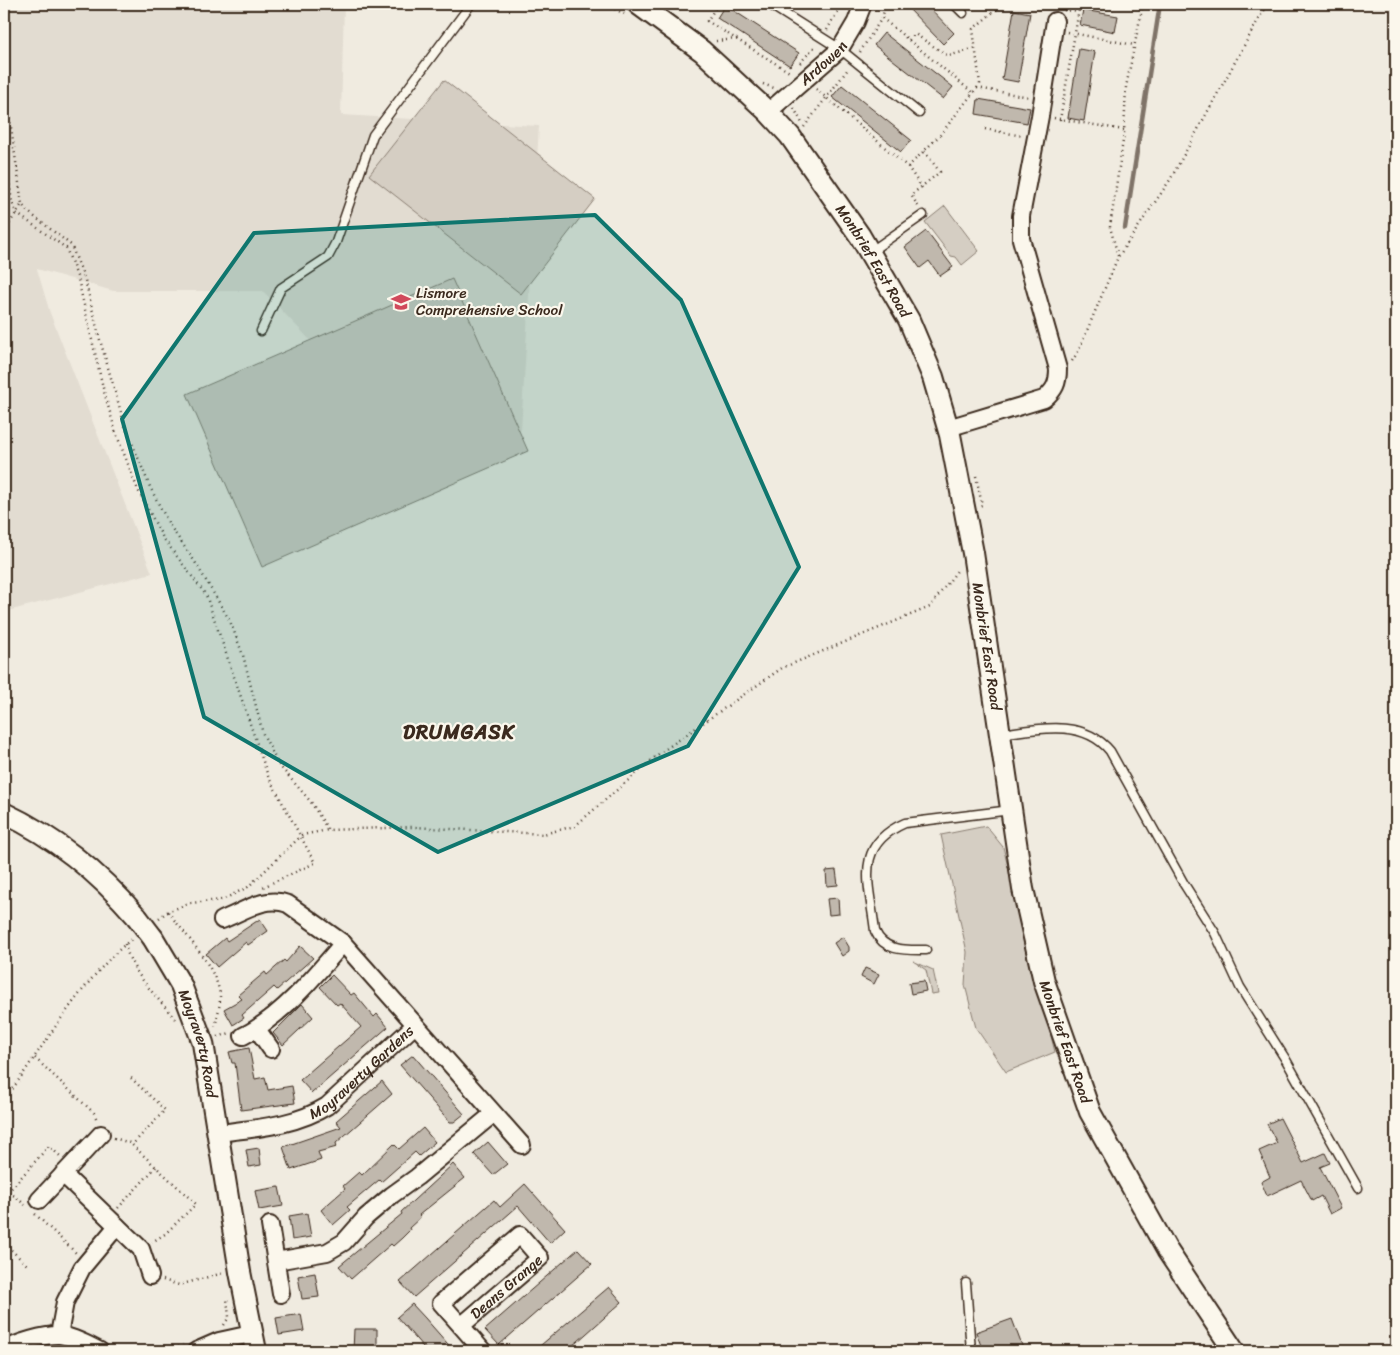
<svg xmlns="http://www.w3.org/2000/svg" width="1400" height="1355" font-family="Sriracha,sans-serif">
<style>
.built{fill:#e2dcd1}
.green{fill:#d5cec3;stroke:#887c70}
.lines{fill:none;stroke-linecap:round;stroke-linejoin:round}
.stream{stroke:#7f7367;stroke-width:4.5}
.building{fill:#c0b8ad;stroke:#3b2a1e}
.service-casing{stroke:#3b2a1e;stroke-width:11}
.minor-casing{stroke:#3b2a1e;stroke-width:20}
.tertiary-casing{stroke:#3b2a1e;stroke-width:24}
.path{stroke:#3b2a1e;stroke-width:2.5;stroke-dasharray:1 4;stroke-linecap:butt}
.service{stroke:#fbf7ec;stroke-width:8}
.minor{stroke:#fbf7ec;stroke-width:16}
.tertiary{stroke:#fbf7ec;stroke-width:20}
.tertiary-bridge-casing{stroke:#3b2a1e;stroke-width:24;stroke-linecap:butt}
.tertiary-bridge{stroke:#fbf7ec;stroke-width:20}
.marked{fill:#0f766e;fill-opacity:0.2;stroke:#0f766e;stroke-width:4;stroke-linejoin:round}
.labels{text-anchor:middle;stroke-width:4.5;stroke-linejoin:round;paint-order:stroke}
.street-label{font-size:15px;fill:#3b2a1e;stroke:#fbf7ec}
.poi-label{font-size:15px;fill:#3b2a1e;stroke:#fbf7ec;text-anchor:start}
.district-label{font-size:20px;font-weight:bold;letter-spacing:1px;fill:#3b2a1e;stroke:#fbf7ec}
</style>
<rect width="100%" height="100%" fill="#f0ebe0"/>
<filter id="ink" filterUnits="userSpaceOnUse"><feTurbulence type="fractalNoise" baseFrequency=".02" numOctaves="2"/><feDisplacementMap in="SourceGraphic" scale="10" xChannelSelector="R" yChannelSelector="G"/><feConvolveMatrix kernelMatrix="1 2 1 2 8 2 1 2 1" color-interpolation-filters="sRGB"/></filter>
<g filter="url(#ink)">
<path class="built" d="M4 4H344L341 115 539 126 521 430 310 420 311 341 263 291H113L37 269 50 313 152 573 4 612Z"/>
<path class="green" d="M444 80 595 199 521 294 369 175Z
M945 206 979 251 962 265 956 257 951 256 925 222Z
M452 279 528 451 262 567 187 394Z
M986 826 1003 847 1055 1052 1006 1072 976 1028 965 985 967 952 941 835Z
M913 961 933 970 938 993 931 994 926 970Z"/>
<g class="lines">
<path class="stream" d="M1125 228 1160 4"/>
</g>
<path class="building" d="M904 4H926L954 33 943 44Z
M725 5 799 53 790 66 717 18Z
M1014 10 1030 13 1018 82 1002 79Z
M1083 10 1118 16 1115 32 1080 25Z
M884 33 953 87 943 99 874 45Z
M1079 49 1095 52 1084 121 1068 118Z
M842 85 911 140 901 152 832 97Z
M978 99 1030 108 1027 123 976 114Z
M926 231 953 267 940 276 929 261 920 268 905 247Z
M836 870 838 885 827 886 826 871Z
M838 898 839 914 829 915 827 899Z
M260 919 268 931 248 945 246 942 217 967 206 954 225 938 227 941Z
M843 937 849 947V951L842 956 834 943Z
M300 946 313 958 277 990 274 987 242 1015 244 1018 233 1025 224 1009 242 999 238 995 265 972 267 975 284 960 286 962Z
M865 968 879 974 874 984 861 977Z
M332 975 351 995 354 993 374 1017 377 1014 388 1027 312 1093 300 1080 361 1027 340 1003 337 1005 320 987Z
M924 981 926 991 911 994 909 983Z
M302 1004 313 1017 283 1045 273 1033Z
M249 1048 255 1079 265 1077 268 1090 292 1086 295 1103 241 1110 235 1063H232L229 1052Z
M413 1055 464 1114 454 1122H450L400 1065Z
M382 1081 392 1094 336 1143 337 1147 318 1152 321 1160 291 1170 283 1147 341 1127 336 1121Z
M1280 1118 1303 1163 1325 1153 1330 1163 1320 1167 1341 1208 1330 1214 1321 1196 1312 1201 1301 1180 1267 1196 1261 1182 1270 1177 1259 1151 1277 1143 1267 1124Z
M423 1128 435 1142 419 1156 415 1152 381 1182 379 1180 347 1207 350 1210 333 1225 321 1210 345 1189 343 1186 359 1172 362 1175 394 1144 399 1149Z
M488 1142 507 1164 493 1175 474 1154Z
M259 1148 261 1165 249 1167 246 1150Z
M453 1164 465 1178 419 1215 421 1217 409 1228 410 1230 402 1238 393 1246 391 1244 351 1279 339 1266 402 1214 401 1212Z
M525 1184 565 1229 550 1243 518 1206 414 1297 400 1282 494 1200 500 1207Z
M279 1187 283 1206 259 1210 255 1191Z
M307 1213 311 1237 292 1240 289 1216Z
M578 1249 592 1264 499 1345 485 1330Z
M315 1273 319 1297 302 1299 298 1276Z
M609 1287 622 1302 577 1342 564 1351H534Z
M412 1304 425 1318 454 1351H427L423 1347 397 1317Z
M301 1314 304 1331 279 1335 276 1318Z
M1012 1319 1024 1351H983L976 1332Z
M354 1329H377V1351H353Z"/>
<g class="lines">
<defs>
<path id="service" d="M769 4 840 49 919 113
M954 4 963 13
M870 252 923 215
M261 331 281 288 328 257 336 242 373 135 471 4
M1001 734C1037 729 1083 718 1110 751L1184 884 1215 933 1240 987 1286 1060 1358 1188
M926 950C906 950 884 952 875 931 870 885 852 846 905 823L1011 810
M966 1283 971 1351"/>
<g id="minor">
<path id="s1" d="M768 112 840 49 856 22 863 4"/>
<path d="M948 428 1044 399C1055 390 1058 383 1058 369L1021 239V216L1040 116 1055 21"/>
<path d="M222 920C243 912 265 895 288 904L343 943 522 1145"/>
<path d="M257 1029 271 1049"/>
<path d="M243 1036C281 1017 316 975 343 943"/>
<path id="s2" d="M219 1133C256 1128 295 1126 327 1106L415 1025"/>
<path d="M63 1174 141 1249 150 1276"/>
<path d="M39 1200 101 1134"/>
<path d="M270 1225 281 1294"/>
<path d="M276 1261 327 1252 344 1242 366 1217 392 1195 417 1177 493 1114"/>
<path id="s3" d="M461 1326 540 1258 520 1235 441 1303 483 1351"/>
<path d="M59 1335 65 1302 82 1268 117 1226"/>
<path d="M4 1351C14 1343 47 1334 60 1335 74 1337 88 1345 100 1351"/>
<path d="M196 1351 219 1341 251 1334"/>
</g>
<g id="tertiary">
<path id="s4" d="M638 4 702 51 768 112 790 136 860 236 909 320 933 377 950 435 973 553 1023 889 1044 981 1090 1112 1167 1250 1234 1351"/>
<path d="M4 813C55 837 100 874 137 917"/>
<path id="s5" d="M153 938 181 985 203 1043 240 1272 256 1351"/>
</g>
</defs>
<use href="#service" class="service-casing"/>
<use href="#minor" class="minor-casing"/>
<use href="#tertiary" class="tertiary-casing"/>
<path class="path" d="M606 4 624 14
M718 4 707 21 791 73
M1038 4 1049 7
M1064 10 1078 12
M882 18 973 93
M827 30 842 4
M1067 32 1134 45
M909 40 915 34 948 56 976 48
M716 41 737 39
M860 52 882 18 886 4
M800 63 816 45
M4 78 22 204 27 211 71 245 85 280 100 340 125 426 150 487 170 526 195 562 230 621 243 655 263 734 278 764 311 802 328 830
M763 84 774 88
M977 88 1030 97
M816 89 908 167 922 188
M794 108 802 123
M1054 118 1124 130
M1060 120 1080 4
M804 127 848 69
M985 129 1023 136
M4 145 12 202 16 213 66 248 78 279 104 392 116 433 138 490 163 538 206 595 268 776 315 863 263 887
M908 167 940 135 980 84 973 29 1003 4
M918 206 911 195 940 172 924 151
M4 232 22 204
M1118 256 1110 227 1124 134 1126 87 1143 4
M1072 361 1078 352 1118 257 1170 180 1267 4
M976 476 982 505 979 506
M168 912C184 933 219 970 220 997 220 1007 217 1018 215 1028
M159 918 167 912 190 903 222 900 248 887 302 835 328 830 414 827 543 834 575 826 660 753 782 668 930 607 959 568
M125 944C131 973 157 996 175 1019
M218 1037 230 1033
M35 1058 94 1113 97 1120
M131 1078 165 1110 132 1145
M4 1101C41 1050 84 976 133 938
M114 1138 130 1143 196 1204 165 1234 152 1242
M4 1191 15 1196 25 1205
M8 1192 49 1146 60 1156
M118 1208 156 1167
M35 1214 76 1253
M4 1243 28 1266
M163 1280 179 1285 223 1273
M224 1325 229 1317 227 1299
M169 1351 183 1345"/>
<use href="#service" class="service"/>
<use href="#minor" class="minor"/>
<use href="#tertiary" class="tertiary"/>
<defs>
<path id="tertiary-bridge" d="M137 917 153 938"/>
</defs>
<use href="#tertiary-bridge" class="tertiary-bridge-casing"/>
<use href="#tertiary-bridge" class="tertiary-bridge"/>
</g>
</g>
<path class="marked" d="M595 215 681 300 799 567 688 746 438 852 204 717 122 419 254 233Z"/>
<defs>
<symbol id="school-bare" viewBox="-9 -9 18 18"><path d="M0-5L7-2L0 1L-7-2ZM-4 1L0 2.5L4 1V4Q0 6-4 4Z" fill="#d1495b" stroke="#fbf7ec" stroke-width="2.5" paint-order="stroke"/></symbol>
</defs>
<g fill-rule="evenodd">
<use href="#school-bare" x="387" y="288" width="28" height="28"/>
</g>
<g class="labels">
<g class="street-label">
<text dy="5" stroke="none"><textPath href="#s1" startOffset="74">Ardowen</textPath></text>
<text dy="5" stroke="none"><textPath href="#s4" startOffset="352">Monbrief East Road</textPath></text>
<text dy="5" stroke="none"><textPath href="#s4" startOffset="758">Monbrief East Road</textPath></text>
<text dy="5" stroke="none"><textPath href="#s4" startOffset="1162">Monbrief East Road</textPath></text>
<text dy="5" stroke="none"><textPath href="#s5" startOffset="116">Moyraverty Road</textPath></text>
<text dy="5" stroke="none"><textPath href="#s2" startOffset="160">Moyraverty Gardens</textPath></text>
<text dy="5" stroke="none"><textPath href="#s3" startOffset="60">Deans Grange</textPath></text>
</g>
<g class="poi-label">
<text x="416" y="298">Lismore<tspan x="416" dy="17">Comprehensive School</tspan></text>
</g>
<g class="district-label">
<text x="459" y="739">DRUMGASK</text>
</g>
</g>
<rect width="1400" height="1355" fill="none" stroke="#fbf7ec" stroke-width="20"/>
<rect x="10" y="10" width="1380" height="1335" fill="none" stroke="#3b2a1e" stroke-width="2" filter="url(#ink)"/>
</svg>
